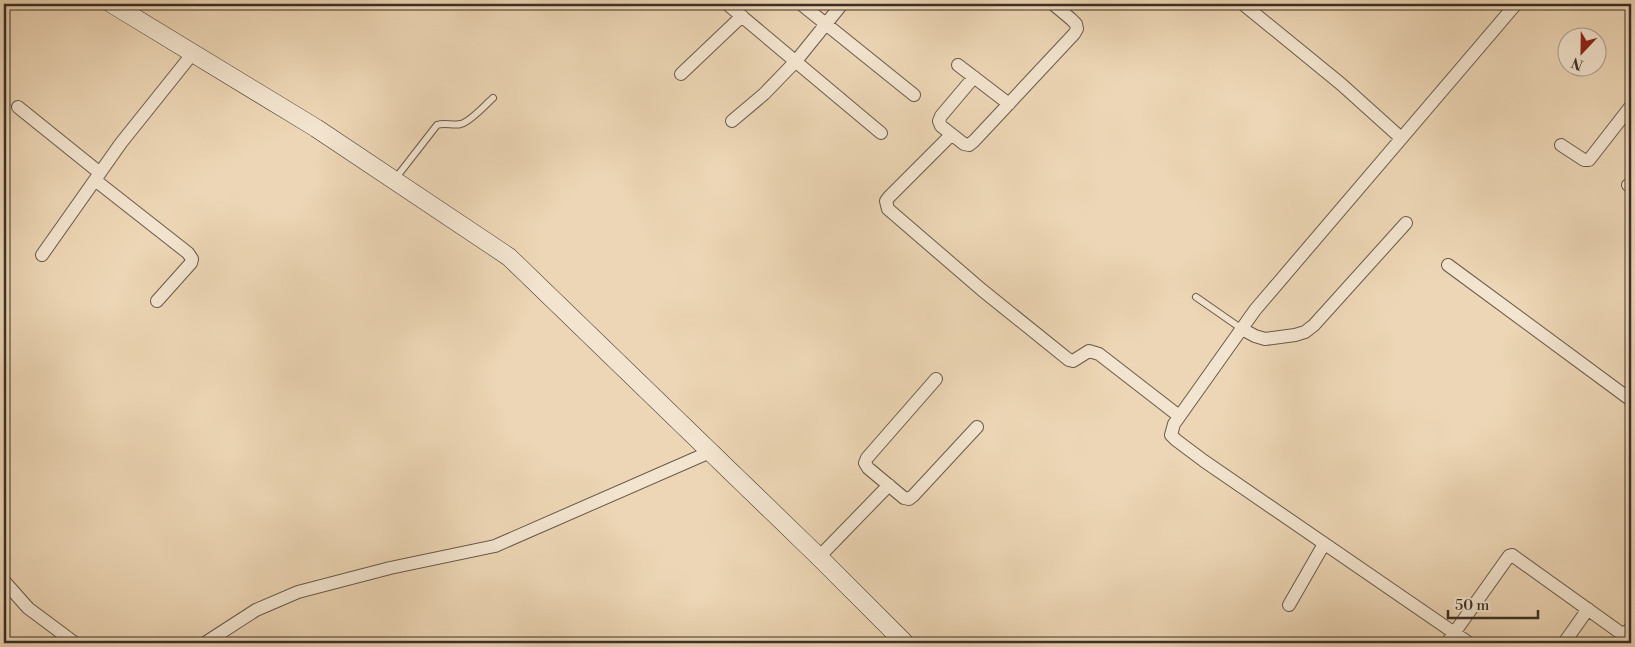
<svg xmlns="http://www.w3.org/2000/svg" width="1635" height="647" font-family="'Libre Bodoni',serif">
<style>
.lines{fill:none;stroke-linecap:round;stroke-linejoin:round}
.lane-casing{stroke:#685a4b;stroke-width:8}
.street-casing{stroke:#685a4b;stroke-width:14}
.secondary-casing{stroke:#3b3028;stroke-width:19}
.lane{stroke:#f3e4cf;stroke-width:6}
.street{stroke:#f3e4cf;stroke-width:12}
.secondary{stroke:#f3e4cf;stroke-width:18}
</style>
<rect width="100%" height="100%" fill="#edd6b5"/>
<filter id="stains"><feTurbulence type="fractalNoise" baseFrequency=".004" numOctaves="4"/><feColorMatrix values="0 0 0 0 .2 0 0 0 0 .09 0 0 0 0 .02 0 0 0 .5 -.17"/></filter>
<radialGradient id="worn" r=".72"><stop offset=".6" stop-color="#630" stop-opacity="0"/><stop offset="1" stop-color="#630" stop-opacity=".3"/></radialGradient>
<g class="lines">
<defs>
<path id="lane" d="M395 179 437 125C445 122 453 126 461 124 471 121 485 105 493 98
M1196 297 1242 329"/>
<path id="street" d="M727 4 881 133
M801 4 914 95
M1243 4 1341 84 1401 138
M958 65 1009 104
M681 74 742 16
M974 77 941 116 939 121 941 126 964 144 969 145 974 141 1074 34 1077 29 1076 24 1071 19 1053 4
M18 107 100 173
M732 121 764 94 796 61 842 4
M951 135 889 197 886 201 888 209 982 290 1069 360 1073 361 1089 351 1099 354 1179 416
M1561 145 1584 160H1589L1631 106
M95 180 188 253 192 259 191 263 157 301
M1628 185 1631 187
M42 255 121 143 193 53
M1448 265 1631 400
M1242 329 1255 336 1265 339 1295 335 1305 332 1314 325 1406 223
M936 379 867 458 865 463 868 468 904 498 909 499 913 496 977 427
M819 557 889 485
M4 581 28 608 75 643
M1289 605 1324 544
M205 643 256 610 298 592 390 568 495 546 710 452
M1447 643 1509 556 1512 555 1618 631 1623 633 1628 631 1631 628
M1469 643 1204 461 1176 440 1171 435 1174 424 1255 310 1516 4
M1564 643 1588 609"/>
<path id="secondary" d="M112 4 316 128 509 257 819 557 905 643"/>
</defs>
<use href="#lane" class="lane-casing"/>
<use href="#street" class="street-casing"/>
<use href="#secondary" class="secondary-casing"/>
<use href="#lane" class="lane"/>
<use href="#street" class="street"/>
<use href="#secondary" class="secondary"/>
</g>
<rect width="1635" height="647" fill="none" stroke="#edd6b5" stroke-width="20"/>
<rect x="5" y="5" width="1625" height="637" fill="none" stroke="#3b3028" stroke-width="2.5"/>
<rect x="10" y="10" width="1615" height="627" fill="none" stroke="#3b3028"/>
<g transform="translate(1582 52) rotate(202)"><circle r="24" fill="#f3e4cf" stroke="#a99c8c"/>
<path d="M0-4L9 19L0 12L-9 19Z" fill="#8f2418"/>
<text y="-8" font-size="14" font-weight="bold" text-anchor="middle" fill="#3b3028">N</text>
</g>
<path d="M1448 610v8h90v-8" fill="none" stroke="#3b3028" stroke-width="2.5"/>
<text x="1455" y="610" font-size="15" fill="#3b3028" stroke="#f3e4cf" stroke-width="4" paint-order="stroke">50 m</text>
<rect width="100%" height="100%" filter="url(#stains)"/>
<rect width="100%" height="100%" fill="url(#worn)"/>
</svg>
